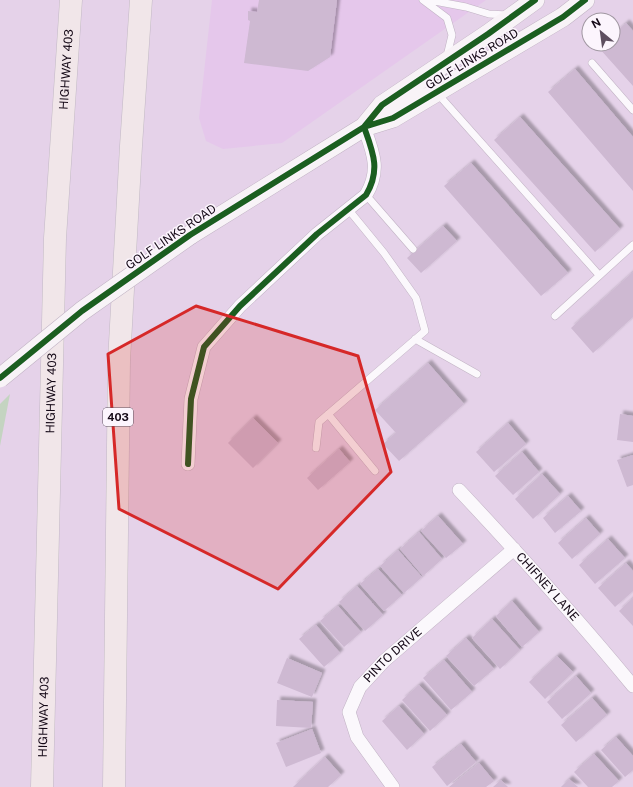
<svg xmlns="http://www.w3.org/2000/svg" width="633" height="787" font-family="'Public Sans',sans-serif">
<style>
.built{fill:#e5c7eb}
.green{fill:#c4d4c1}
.building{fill:#ceb9d2;filter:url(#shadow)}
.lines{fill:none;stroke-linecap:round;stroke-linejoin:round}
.lane-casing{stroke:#c1b3c4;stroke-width:8}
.street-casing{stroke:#c1b3c4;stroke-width:14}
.secondary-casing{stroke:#c1b3c4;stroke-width:20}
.highway-casing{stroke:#c2b9c4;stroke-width:23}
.lane{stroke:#fbf8fc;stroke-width:7}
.street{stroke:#fbf8fc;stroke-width:13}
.secondary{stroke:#f8f3f7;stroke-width:19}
.highway{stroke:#f1e6e9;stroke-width:22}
.secondary-bridge-casing{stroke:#c1b3c4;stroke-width:20;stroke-linecap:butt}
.secondary-bridge{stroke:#f8f3f7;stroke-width:19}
.cycleway-casing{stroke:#fcf5fd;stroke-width:8}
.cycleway{stroke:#1b5e20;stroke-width:6}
.marked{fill:#d62828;fill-opacity:0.2;stroke:#d62828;stroke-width:3;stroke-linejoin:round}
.labels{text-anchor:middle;stroke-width:3;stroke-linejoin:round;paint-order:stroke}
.shield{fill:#fcf5fd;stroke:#5a505c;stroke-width:1}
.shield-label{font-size:11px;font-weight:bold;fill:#150917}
.street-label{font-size:12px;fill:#150917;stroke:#fcf5fd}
</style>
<defs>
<filter id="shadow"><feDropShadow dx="3.5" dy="-3.5" stdDeviation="1" flood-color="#0004"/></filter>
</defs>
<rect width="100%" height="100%" fill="#e5d2e9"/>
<path class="built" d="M212 0H486L282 143 223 149 206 141 199 118Z"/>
<path class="green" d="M10 394 0 446V404Z"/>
<path class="building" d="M259 0H337L330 57 308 71 244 63 250 21 248 20V11L257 12Z
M626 23 633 31V86L599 48 603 44H613V35Z
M575 69 633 137V191L548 92Z
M520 117 620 229 595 252 494 140Z
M471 163 568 273 541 296 444 186Z
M443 226 457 241 421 273 407 258Z
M633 272V317L593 353 571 328Z
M428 363 464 404 399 461 383 444 396 433 375 410Z
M620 414 633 416V442L617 440Z
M253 418 278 443 253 468 228 443Z
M508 423 526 444 494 472 476 452Z
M339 449 350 462 318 490 307 478Z
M522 452 539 472 513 495 495 476Z
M633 455V485L627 487 617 460Z
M542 474 560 494 533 519 515 499Z
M568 496 581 511 555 533 543 518Z
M438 516 463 544 446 558 421 531Z
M586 518 600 534 572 559 558 543Z
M419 532 442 559 423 576 400 549Z
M608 539 625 558 595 584 579 565Z
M398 550 422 577 404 593 380 566Z
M626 563 633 571V591L615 607 598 588Z
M378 569 402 595 384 611 360 584Z
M357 586 383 615 365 631 339 602Z
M633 598V626L619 611Z
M512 601 539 632 522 647 496 616Z
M338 606 361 632 344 647 320 621Z
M492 619 520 650 500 669 472 638Z
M316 625 340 653 324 667 299 639Z
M466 638 494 669 474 686 446 656Z
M557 656 573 672 545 699 529 682Z
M287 658 322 673 312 697 277 683Z
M444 660 472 692 451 710 423 678Z
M576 676 591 693 562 719 547 702Z
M419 685 447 715 430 731 402 700Z
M592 698 607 715 576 742 561 725Z
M277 700 313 702 311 728 276 726Z
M399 706 424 734 407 750 382 721Z
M312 729 321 753 286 767 276 743Z
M616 737 633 756V770L625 777 601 750Z
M461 744 476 762 447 786 432 767Z
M594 754 619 781 612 787H588L574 772Z
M325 757 341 775 328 787H293Z
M479 763 494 781 486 787H449Z
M569 779 578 787H561Z
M501 780 508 787H493Z"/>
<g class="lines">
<defs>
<path id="lane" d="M423 0 447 18 452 35 447 56
M429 0 466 7 489 14 507 15
M592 63 633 110
M437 93 599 275
M366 195 413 249
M555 316 633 245
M415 339 477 374
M328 414 375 471
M316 448 319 422 425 331 416 298 384 253 348 209"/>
<g id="street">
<path d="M188 464 191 399 204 347 240 306 317 234 366 195C381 170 373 152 364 127"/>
<path id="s1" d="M459 490C519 554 578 619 633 686"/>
<path id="s2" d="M393 787 357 737 349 712 360 687 384 661 514 549"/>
</g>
<path id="secondary" d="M364 127 382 105 488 34 535 0
M190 235 364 127 393 118 563 17 585 0"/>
<g id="highway">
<path id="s3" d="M42 787 55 238 71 0"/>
<path d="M114 787 119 361 131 146 141 0"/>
</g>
</defs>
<use href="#lane" class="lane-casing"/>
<use href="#street" class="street-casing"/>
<use href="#secondary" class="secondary-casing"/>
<use href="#highway" class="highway-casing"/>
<use href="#lane" class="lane"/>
<use href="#street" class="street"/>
<use href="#secondary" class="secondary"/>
<use href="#highway" class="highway"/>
<defs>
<path id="secondary-bridge" d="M0 378 82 311 190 235"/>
</defs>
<use href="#secondary-bridge" class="secondary-bridge-casing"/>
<use href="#secondary-bridge" class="secondary-bridge"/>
<defs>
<path id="cycleway" d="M364 127 382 105 488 34 535 0
M0 378 82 311 190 235 364 127 393 118 563 17 585 0
M188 464 191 399 204 347 240 306 317 234 366 195C381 170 373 152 364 127"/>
</defs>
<use href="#cycleway" class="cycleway-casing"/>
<use href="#cycleway" class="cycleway"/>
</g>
<path class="marked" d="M196 306 358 356 391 472 278 589 119 509 108 354Z"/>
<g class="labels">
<rect class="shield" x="103" y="408" width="30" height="18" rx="3"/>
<g class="shield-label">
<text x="118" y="421">403</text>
</g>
<g class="street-label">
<text transform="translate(472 59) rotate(-31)" y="4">GOLF LINKS ROAD</text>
<text dy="4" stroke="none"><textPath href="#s3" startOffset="718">HIGHWAY 403</textPath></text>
<text transform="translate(171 237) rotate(-34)" y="4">GOLF LINKS ROAD</text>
<text dy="4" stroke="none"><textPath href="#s3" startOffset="394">HIGHWAY 403</textPath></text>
<text dy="4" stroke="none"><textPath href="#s1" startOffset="131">CHIFNEY LANE</textPath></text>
<text dy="4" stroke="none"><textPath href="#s2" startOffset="161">PINTO DRIVE</textPath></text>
<text dy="4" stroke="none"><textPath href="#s3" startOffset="70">HIGHWAY 403</textPath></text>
</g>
</g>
<g transform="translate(601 32) rotate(331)"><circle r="19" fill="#fcf5fd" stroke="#a097a1"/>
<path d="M0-3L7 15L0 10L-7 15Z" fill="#5e4f60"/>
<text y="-6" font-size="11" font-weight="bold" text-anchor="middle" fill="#150917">N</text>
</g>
</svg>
